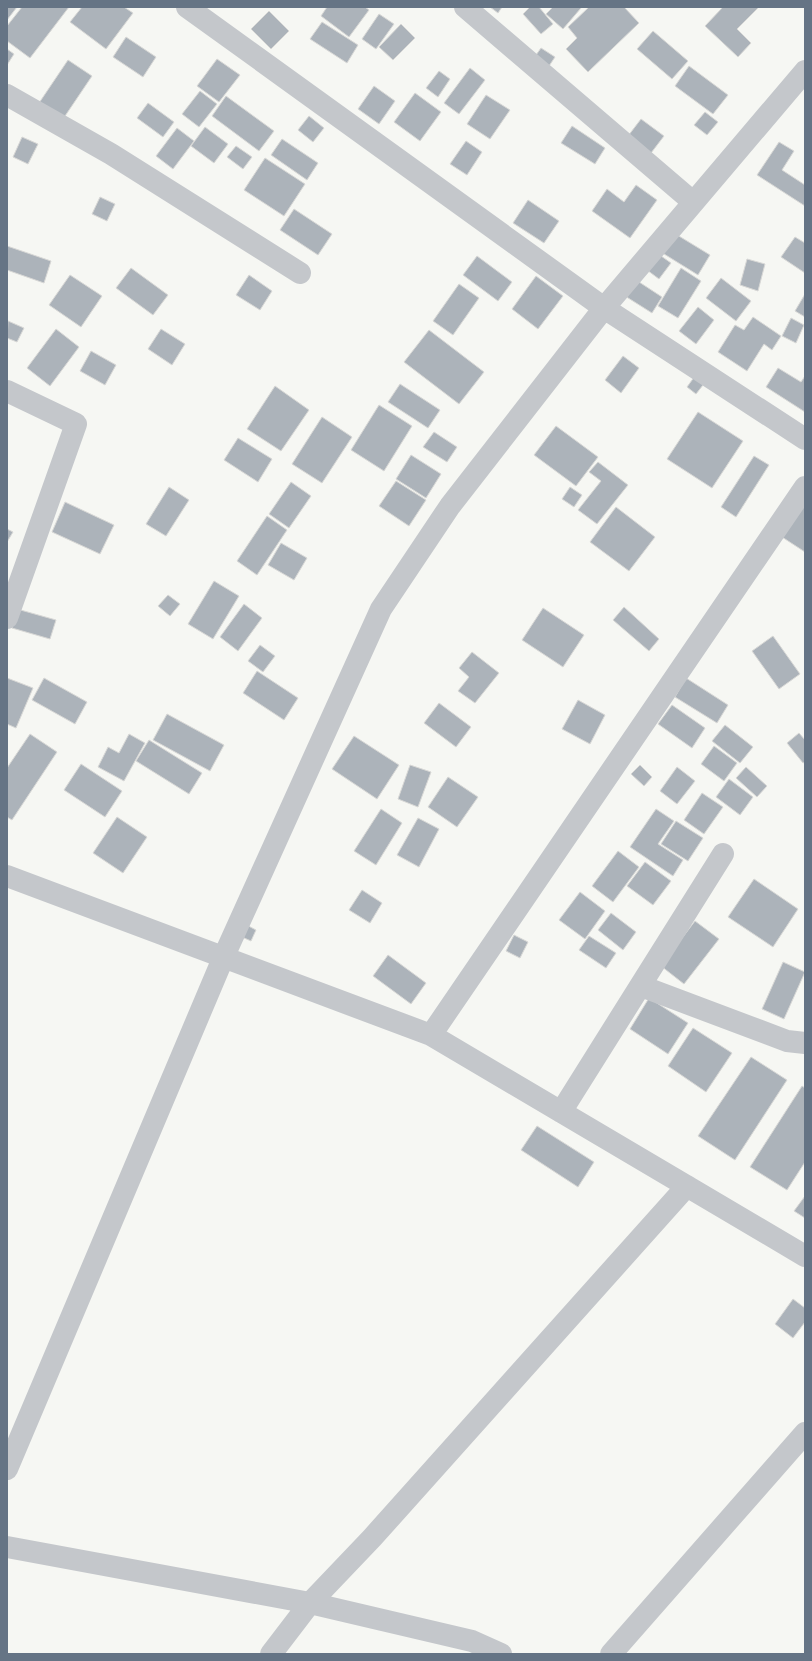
<svg xmlns="http://www.w3.org/2000/svg" width="812" height="1661" font-family="Barlow,sans-serif">
<style>
.building{fill:#acb3ba;stroke:#d8d8d6}
.lines{fill:none;stroke-linecap:round;stroke-linejoin:round}
.minor{stroke:#c4c7cb;stroke-width:22}
</style>
<rect width="100%" height="100%" fill="#f6f7f3"/>
<path class="building" d="M7 7H17L7 20Z
M22 7H69L30 58 7 41V26Z
M82 7H124L133 13 106 49 70 22Z
M327 7H365L369 10 349 37 321 16Z
M490 7H502L498 13Z
M530 7H539L553 24 541 34 523 14Z
M553 7H579L581 8 563 29 546 14Z
M589 7H624L639 23 588 72 566 49 577 38 568 27Z
M723 7H759L737 29 751 43 738 57 705 26Z
M269 11 289 31 271 49 251 29Z
M379 14 394 24 376 49 362 39Z
M322 22 358 45 347 63 310 39Z
M401 24 415 38 393 60 379 47Z
M653 31 688 61 672 79 637 49Z
M126 37 156 57 143 77 113 57Z
M541 48 555 57 545 72 531 62Z
M7 49 14 54 7 65Z
M217 59 240 75 219 102 197 86Z
M68 60 92 76 63 119 39 103Z
M689 66 728 95 713 114 675 86Z
M470 68 485 80 459 114 444 103Z
M439 71 450 79 438 97 426 88Z
M374 86 395 101 379 124 358 109Z
M200 91 217 104 199 127 182 114Z
M415 93 441 112 420 141 394 122Z
M486 95 510 110 490 139 467 124Z
M226 96 274 131 259 151 212 116Z
M148 103 174 122 163 137 137 118Z
M705 112 718 122 707 135 694 125Z
M309 116 324 128 313 142 298 130Z
M641 119 664 136 651 153 628 136Z
M572 126 605 148 595 164 561 143Z
M205 127 228 144 214 163 191 146Z
M177 128 194 141 173 169 156 156Z
M22 137 38 144 28 164 13 157Z
M282 139 318 163 307 180 271 155Z
M466 141 482 152 467 175 450 164Z
M779 142 794 151 782 170 805 185V206L757 175Z
M236 146 252 157 243 169 227 157Z
M265 158 305 184 284 216 244 190Z
M636 185 657 200 630 238 592 211 607 189 624 202Z
M100 197 115 204 107 221 92 214Z
M528 200 559 221 544 243 513 223Z
M294 209 332 234 318 255 280 230Z
M669 230 710 255 698 275 656 249Z
M795 237 805 243V273L781 257Z
M7 246 51 261 44 283 7 270Z
M654 251 671 263 659 279 643 267Z
M477 256 512 282 498 301 463 275Z
M747 259 765 264 758 291 740 285Z
M131 268 168 295 153 315 116 288Z
M681 268 701 281 678 318 658 306Z
M70 275 102 296 81 327 49 305Z
M249 275 272 291 260 310 236 295Z
M536 276 563 296 538 329 512 309Z
M721 278 751 301 736 321 706 298Z
M636 280 662 297 652 313 625 296Z
M459 284 479 298 453 335 433 321Z
M805 294V317L795 311Z
M698 307 714 320 696 344 679 331Z
M753 317 781 336 772 350 764 344 747 371 718 352 735 325 744 330Z
M791 318 804 325 796 343 782 336Z
M8 321 24 328 17 342 7 338Z
M56 329 79 347 50 386 27 368Z
M161 329 185 344 172 365 148 349Z
M429 330 484 372 459 404 404 362Z
M91 351 116 365 105 385 80 371Z
M623 356 639 368 621 393 605 380Z
M778 368 801 382 805 376V412L766 387Z
M700 369 710 376 696 394 687 387Z
M400 384 440 410 428 428 388 402Z
M275 386 309 410 281 451 247 429Z
M379 405 412 426 384 471 351 450Z
M698 412 743 441 712 488 667 459Z
M322 417 352 437 322 483 292 464Z
M556 426 598 457 576 486 534 455Z
M434 432 457 447 447 462 423 447Z
M238 438 272 459 258 482 224 460Z
M411 455 441 474 426 498 396 479Z
M754 456 769 465 736 517 721 507Z
M598 462 628 485 597 524 578 510 601 481 589 472Z
M396 481 426 500 409 526 379 506Z
M291 482 311 496 289 528 269 514Z
M169 487 189 500 166 536 146 524Z
M570 487 582 495 574 507 562 499Z
M805 501V552L782 537Z
M65 502 114 525 100 554 52 532Z
M616 507 655 537 629 571 590 542Z
M267 516 287 530 257 575 237 561Z
M7 529 13 532 7 542Z
M281 543 307 558 294 580 268 565Z
M214 581 239 596 213 639 188 624Z
M168 595 180 604 170 616 158 606Z
M244 604 262 618 238 651 220 637Z
M624 607 659 639 649 651 613 620Z
M543 608 584 635 563 667 522 640Z
M17 609 56 620 50 639 12 628Z
M773 636 800 674 779 689 752 651Z
M260 645 275 656 263 672 248 661Z
M472 652 499 673 475 703 458 691 469 677 459 668Z
M257 671 298 698 284 720 243 693Z
M7 678 33 688 16 728 7 724Z
M44 678 87 702 75 724 32 700Z
M686 678 728 705 717 723 675 697Z
M578 700 605 715 590 744 562 729Z
M439 703 471 727 456 747 424 723Z
M672 705 705 728 692 748 658 724Z
M167 714 224 745 210 771 153 740Z
M725 725 753 747 740 763 712 741Z
M799 733 805 740V762L803 763 787 743Z
M30 734 57 752 12 820 7 817V768Z
M129 734 145 743 124 781 98 767 108 747 119 753Z
M354 736 399 765 377 799 332 769Z
M149 740 202 773 189 794 136 761Z
M714 746 737 763 724 781 701 764Z
M81 764 122 791 105 817 64 790Z
M410 765 431 772 418 807 398 799Z
M640 765 652 777 644 786 631 774Z
M677 767 695 781 677 804 660 791Z
M746 767 767 786 757 797 736 778Z
M448 777 478 797 457 827 428 807Z
M729 779 753 797 740 815 716 797Z
M702 793 723 807 704 834 684 820Z
M381 809 402 823 376 865 354 851Z
M656 809 674 821 658 844 683 860 673 876 630 847Z
M117 817 147 837 123 873 93 853Z
M418 818 439 829 419 867 397 855Z
M676 821 703 838 688 861 661 844Z
M618 851 639 867 613 902 592 886Z
M645 862 671 881 653 905 627 886Z
M754 879 798 909 773 947 728 917Z
M362 890 382 903 370 923 349 910Z
M580 892 605 911 585 939 559 920Z
M611 913 636 932 623 950 598 930Z
M239 921 256 930 251 941 233 933Z
M695 921 719 939 684 984 661 966Z
M514 935 528 942 520 958 506 951Z
M589 936 616 953 606 968 579 950Z
M388 955 426 983 411 1004 373 976Z
M783 962 805 972 784 1019 762 1009Z
M649 998 688 1023 668 1054 630 1029Z
M693 1028 732 1053 706 1092 668 1066Z
M751 1057 787 1080 735 1160 698 1136Z
M802 1086 805 1088V1162L787 1190 750 1167Z
M537 1126 594 1162 578 1187 521 1150Z
M805 1196V1218L794 1211Z
M793 1299 805 1308V1322L793 1338 775 1324Z"/>
<g class="lines">
<path class="minor" d="M187 7 604 308 805 439
M465 7 693 202
M7 95 111 154 300 273
M7 391 76 424 7 618
M7 876 431 1035 805 1256
M641 986 787 1041 805 1043
M431 1035 805 487
M561 1112 723 854
M7 1469 224 956 381 609 450 506 604 308 805 71
M7 1547 310 1603 472 1641 501 1654
M271 1654 310 1603 372 1538 687 1186
M611 1654 805 1433"/>
</g>
<rect width="812" height="1661" fill="none" stroke="#657485" stroke-width="16"/>
</svg>
